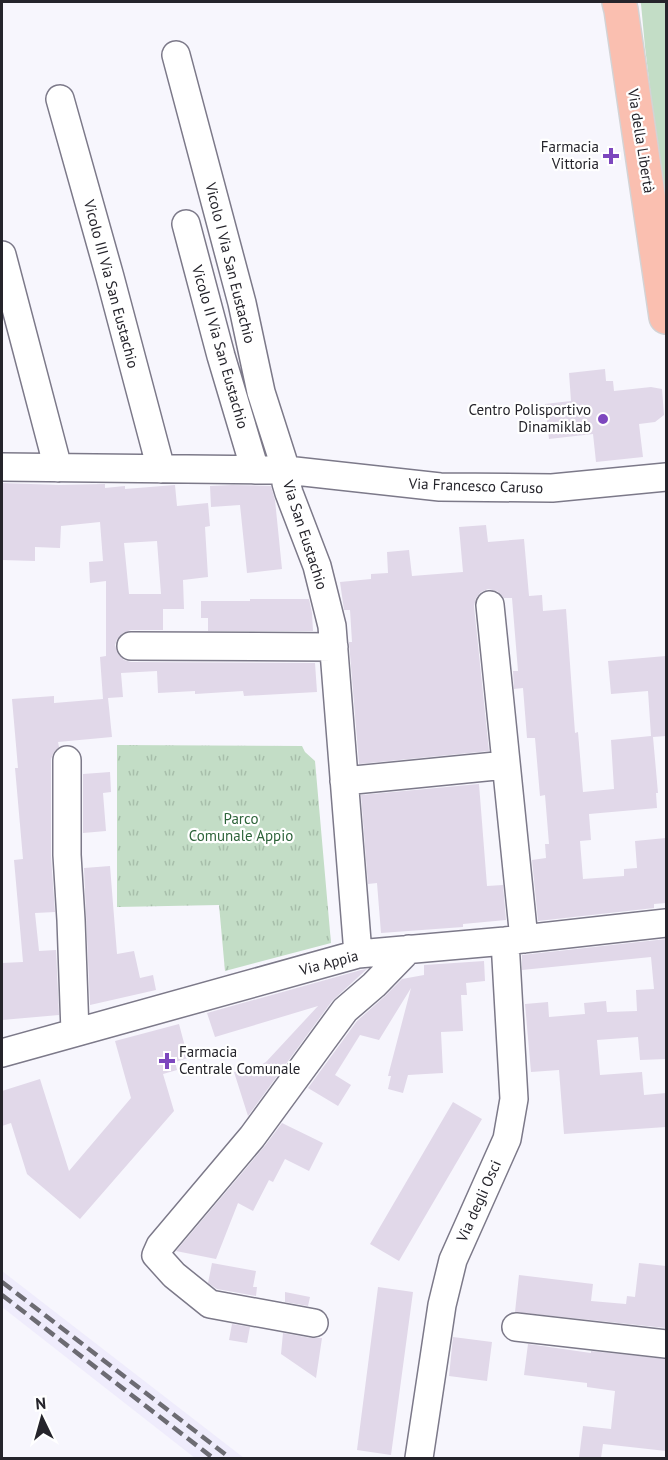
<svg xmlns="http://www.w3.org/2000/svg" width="668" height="1460" font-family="'PT Sans',sans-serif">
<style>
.built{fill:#efecfc}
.grass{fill:#c3ddc6}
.park{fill:url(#park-tufts)}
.building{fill:#e1d8e9;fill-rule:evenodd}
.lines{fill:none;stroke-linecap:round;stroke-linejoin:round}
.minor-casing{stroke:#7c7989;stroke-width:30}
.major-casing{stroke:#d3d3d5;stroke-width:36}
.minor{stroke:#fff;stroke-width:27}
.major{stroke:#fabfb0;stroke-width:33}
.rail{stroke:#6c6b72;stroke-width:4.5;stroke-dasharray:12 6;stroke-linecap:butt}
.poi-dot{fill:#7d47be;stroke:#fff;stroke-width:2}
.labels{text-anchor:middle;stroke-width:4.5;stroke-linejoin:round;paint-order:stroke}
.street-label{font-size:15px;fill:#25242b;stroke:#fff}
.poi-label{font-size:15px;fill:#25242b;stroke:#fff;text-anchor:end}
.park-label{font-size:15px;fill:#2e643a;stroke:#fff}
</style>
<defs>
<pattern id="park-tufts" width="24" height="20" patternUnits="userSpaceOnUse" patternTransform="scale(1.5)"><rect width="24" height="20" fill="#c3ddc6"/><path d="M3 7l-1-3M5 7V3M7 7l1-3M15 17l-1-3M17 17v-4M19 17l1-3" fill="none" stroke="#a7beaa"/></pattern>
</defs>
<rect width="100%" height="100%" fill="#f7f6fd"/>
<path class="built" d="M2 1271 244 1458H195L2 1307Z"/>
<path class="grass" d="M640 2H666V217L645 47 641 4Z"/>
<path class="park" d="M117 745 302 746 305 752 315 761 331 943 225 971 219 905 117 907Z"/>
<path class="building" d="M605 369 606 381H613L614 391 651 387 662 389 664 415 655 422 639 424 643 457 596 462 593 434 549 439 545 404 571 401 569 373Z
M2 483 59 485 105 484V488L125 486V489L175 485 177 506 208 503 210 526 205 527 208 577 183 580 184 609H163V630H131L123 633 117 639 115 645 118 654 124 660 131 662 315 663 317 692 244 696 243 691 195 694V691L158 693 157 671 121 673 123 697 108 698 112 737 58 742 59 747 54 752 51 759V856L55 912 35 913 39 951 56 950 59 1015 2 1020V963L23 962 14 860 23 859 15 768H18L12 699 54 696V703L103 699 100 657 106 656V581L90 583 89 562 103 561 100 522 61 526 60 548 35 547V561L2 560ZM157 541 161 594H129L124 543Z
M232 485 271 486 275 500 282 569 247 573 240 505 211 507 210 486Z
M486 525 488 542 524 539 529 596 542 595 543 611 566 609 575 733 578 732 583 792 614 789 611 740 651 736 648 691 611 694 608 661 666 656V736L653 737 658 793H656L657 808 589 814 591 840 580 841 583 879 624 876V869L637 868 635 841 666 838V903L654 904V908L538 921 532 860 546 858 545 844H549L545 795 540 796 535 738H527L523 688 514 689 513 671H518L512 598H504L497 591 488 589 481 592 476 598 474 606 489 751 359 764 349 642H352L350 610H344L340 582 371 579V574L388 573 387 552 409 550 412 576 463 572 459 527Z
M250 599H309L312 613 313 631H208V618H201V601H250Z
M110 772 111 792 103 793 106 831 83 833V774Z
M479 784 487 886 503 885 506 920 463 924V927L381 933 377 883 368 884 361 795Z
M110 866 117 954 134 951 140 978 153 975 156 990 90 1005 84 868Z
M666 939V1059L640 1060 638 1037 597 1040 600 1075 642 1072 644 1095 666 1093V1127L564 1134 559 1070 531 1072 525 1004 548 1002 549 1017 585 1014 584 1003 606 1001 607 1012 637 1011 636 990 654 989 651 957 522 970V955Z
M484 961 485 981 466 983 467 995H461L463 1031 441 1032 443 1073 408 1075 403 1093 388 1089 391 1076H388L411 988 379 1040 360 1035 335 1075 351 1085 338 1106 308 1088 357 1021 384 997 402 979 424 975V965Z
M367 969 332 1001 248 1116 234 1072 259 1066 266 1062 318 1006 215 1037 207 1013 361 970Z
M179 1024 188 1058 175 1062 177 1070 163 1074 174 1111 80 1219 27 1174 11 1123 2 1126V1091L40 1079 69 1171 131 1098 115 1041Z
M453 1102 482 1119 399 1261 370 1244Z
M282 1123 323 1143 309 1171 285 1159 273 1182 269 1180 253 1211 238 1203 216 1259 176 1251 264 1147Z
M212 1263 256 1271 253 1287H257L256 1296 217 1289 208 1283Z
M639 1263 666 1266V1328L515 1312 519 1275 593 1284 591 1301 626 1304 627 1296 635 1297Z
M378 1287 413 1292 391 1455 357 1450Z
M285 1292 310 1297 308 1306 285 1302Z
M232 1324 250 1327 247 1343 229 1340Z
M283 1333 311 1338H322L316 1378 281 1354Z
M453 1337 492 1342 487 1381 449 1376Z
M528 1344 591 1353V1351L666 1359V1451L603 1444 601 1458H579L583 1426 611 1429 615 1391 587 1387V1383L524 1375Z"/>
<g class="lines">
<defs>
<path id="minor" d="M176 55 242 303 261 392 286 470V483L289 493 317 566 332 626 358 954
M60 99 110 277 161 469
M186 224 221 356 255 470
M2 255 58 468
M2 467 286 470 440 487 552 488 666 477
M490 605 524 939
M131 646 334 647
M67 760V855L71 920 75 1032
M344 781 506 765
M2 1053 358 954 505 941 666 923
M314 1323 210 1304 174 1275 156 1255 160 1246 252 1137 345 1010 374 985 409 949
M516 1327 666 1344
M419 1458 442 1305 453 1260 507 1139 514 1099 505 941"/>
<path id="major" d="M619 2 621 10 666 317"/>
</defs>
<use href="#minor" class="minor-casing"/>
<use href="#major" class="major-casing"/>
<use href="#minor" class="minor"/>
<use href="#major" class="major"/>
<path class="rail" d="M2 1282 230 1458
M2 1295 213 1458"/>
</g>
<g class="poi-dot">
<path d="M608 147h6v6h6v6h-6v6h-6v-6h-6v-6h6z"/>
<circle cx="603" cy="419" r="6"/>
<path d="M164 1052h6v6h6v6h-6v6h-6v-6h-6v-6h6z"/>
</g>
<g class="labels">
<g class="street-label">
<text transform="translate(641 141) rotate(81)" y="5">Via della Libertà</text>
<text transform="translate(230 263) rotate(76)" y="5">Vicolo I Via San Eustachio</text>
<text transform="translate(111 284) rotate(75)" y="5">Vicolo III Via San Eustachio</text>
<text transform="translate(220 347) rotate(74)" y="5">Vicolo II Via San Eustachio</text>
<text transform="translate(476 486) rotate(2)" y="5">Via Francesco Caruso</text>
<text transform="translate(305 535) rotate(72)" y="5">Via San Eustachio</text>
<text transform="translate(329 963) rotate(-15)" y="5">Via Appia</text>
<text transform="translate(479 1201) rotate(-66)" y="5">Via degli Osci</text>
</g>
<g class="poi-label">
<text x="599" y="152">Farmacia<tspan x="599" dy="17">Vittoria</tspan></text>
<text x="591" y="415">Centro Polisportivo<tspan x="591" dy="17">Dinamiklab</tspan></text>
<text x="179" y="1057" text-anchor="start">Farmacia<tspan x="179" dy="17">Centrale Comunale</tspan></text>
</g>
<g class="park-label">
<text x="241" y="824">Parco<tspan x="241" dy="17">Comunale Appio</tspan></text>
</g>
</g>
<rect width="668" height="1460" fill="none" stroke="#25242b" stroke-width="6"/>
<g transform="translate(42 1418) rotate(355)" stroke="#ffffff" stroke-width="4.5" paint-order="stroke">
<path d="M0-4.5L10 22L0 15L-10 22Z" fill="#25242b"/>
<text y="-9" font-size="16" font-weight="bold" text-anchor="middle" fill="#25242b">N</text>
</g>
</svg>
